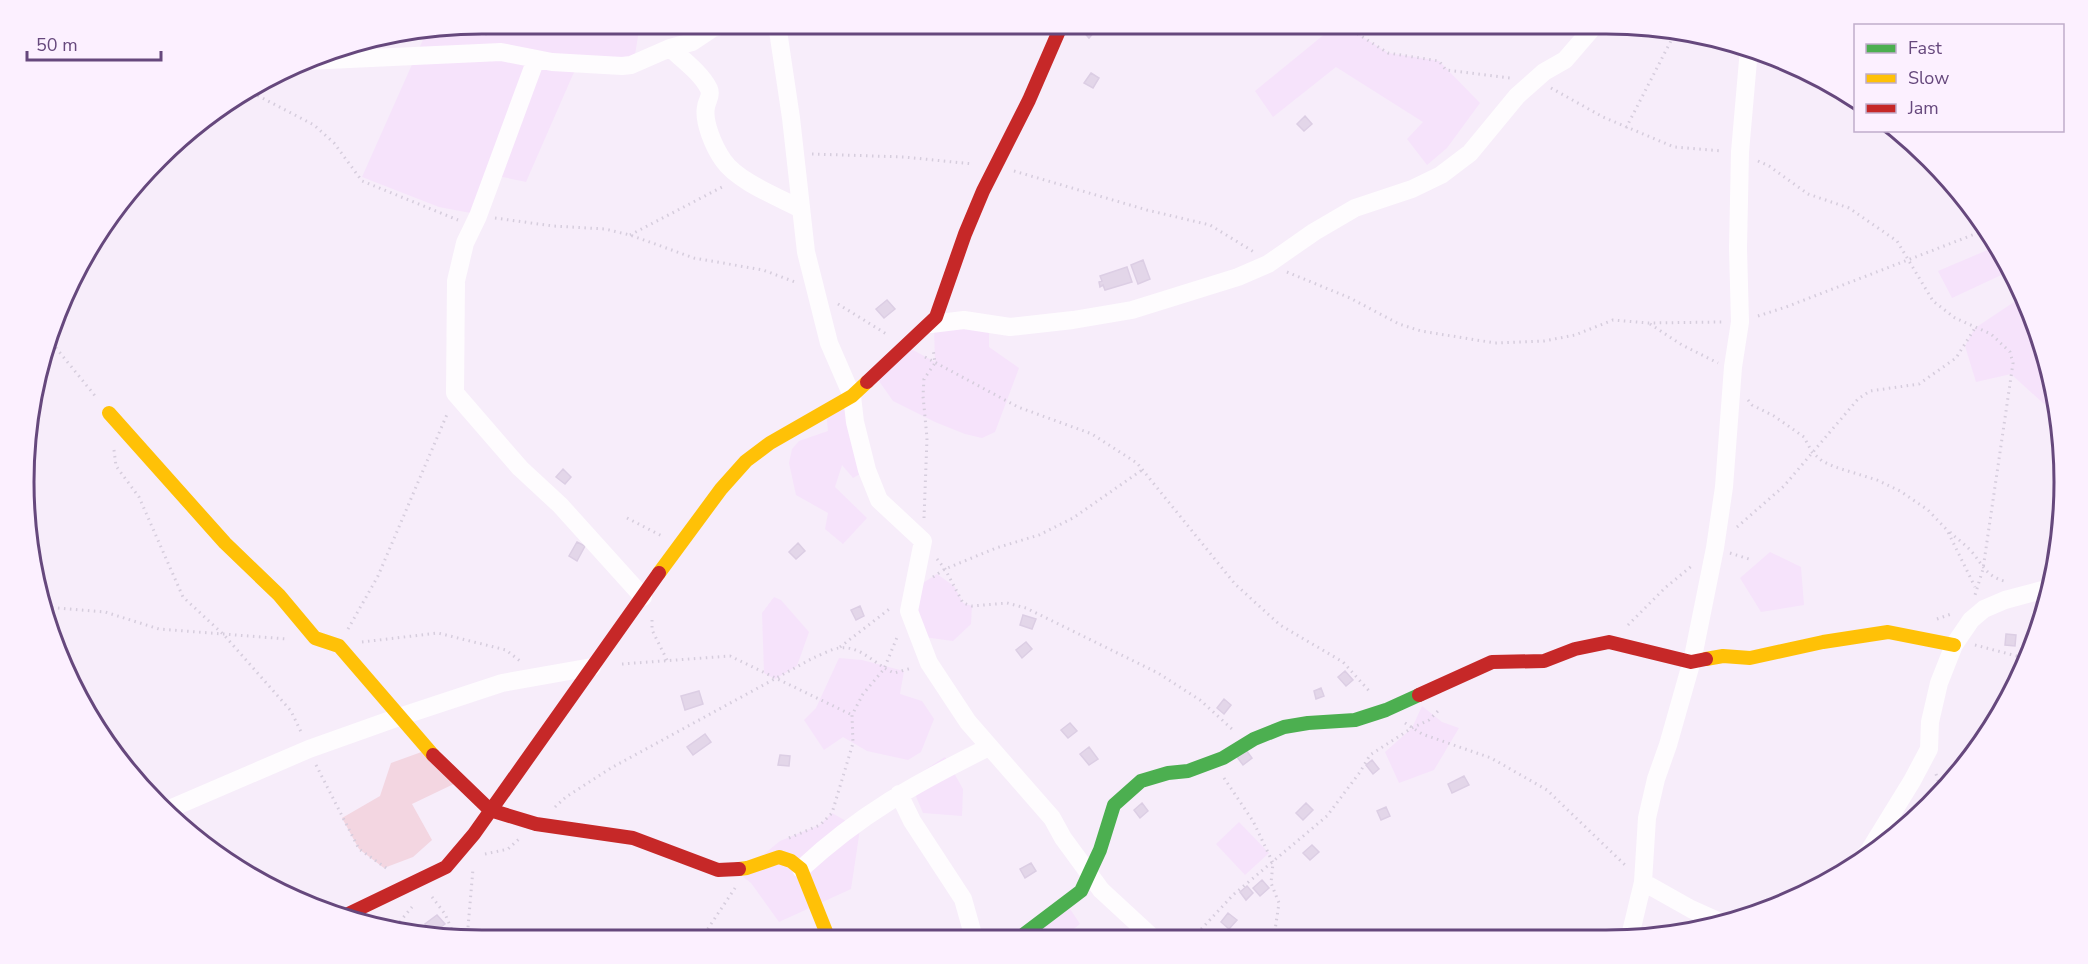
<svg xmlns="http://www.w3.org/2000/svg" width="2088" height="964" font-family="'Nunito Sans',sans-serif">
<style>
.residential{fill:#f6e3fb}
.green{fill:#f3d6e1}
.building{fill:#e3d6e9;stroke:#dccee4;stroke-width:1.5}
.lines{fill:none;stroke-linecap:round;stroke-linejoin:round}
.path{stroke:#d6cddd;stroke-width:3;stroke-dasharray:1.5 4.5;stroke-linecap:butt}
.street{stroke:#fefcfe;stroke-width:18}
.fast{stroke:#4caf50;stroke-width:14}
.slow{stroke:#ffc107;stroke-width:14}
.jam{stroke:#c62828;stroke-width:14}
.rim{fill:none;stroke:#66487d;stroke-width:3}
</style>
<rect width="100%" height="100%" fill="#f7edfa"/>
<path class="residential" d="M482 24H640L634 61 578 63 526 182 498 176 476 214 439 207 362 177 426 33Z
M1337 24H1342L1388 53 1439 61 1480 103 1447 148 1427 165 1407 139 1423 122 1336 67 1273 117 1255 91Z
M1997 246 2010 271 1952 298 1938 271Z
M2023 296 2029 306 2055 392 2056 397 2044 404 2011 374 1976 382 1965 346 1975 328Z
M989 324V347L1019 368 995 432 982 438 965 434 935 422 893 401 874 374 904 345 935 362 934 327Z
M852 396 867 470 853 478 842 465 835 487 867 518 843 544 825 529 828 513 796 495 789 463 792 449 799 441 828 431 826 410Z
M1770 552 1801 567 1804 605 1761 612 1740 578Z
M937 574 954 586 963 603 972 606 971 624 953 641 924 637 912 590Z
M774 597 781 600 809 632 797 666 775 679 764 673 762 613Z
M839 658 862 660 904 671 900 694 922 701 934 719 921 752 908 760 867 751 843 737 824 750 804 720 816 708Z
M1422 706 1442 722 1459 728 1434 770 1399 783 1385 752 1412 728Z
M945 757 963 789 962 816 923 813 909 780Z
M832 813 860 829 851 889 779 922 751 883 743 877 747 868 780 841 820 825Z
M1239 822 1269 853 1245 875 1216 844Z
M1066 903 1080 924 1062 938H1019Z"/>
<path class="green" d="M427 750 460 781 412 804 432 840 413 857 384 868 359 849 342 818 380 796 391 763Z"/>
<path class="building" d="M1086 24 1095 31 1089 38 1081 29Z
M1091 73 1099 78 1093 88 1084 83Z
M1305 116 1312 124 1304 131 1297 124Z
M1143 260 1150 279 1138 284 1131 265Z
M1127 267 1132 282 1105 290 1103 285 1100 287 1099 282 1102 281 1100 276Z
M887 300 895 309 884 318 876 309Z
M563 469 571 477 565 484 556 477Z
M577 542 585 546 577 561 569 556Z
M798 543 805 551 796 559 789 552Z
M860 606 864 616 856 620 851 610Z
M1023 615 1036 619 1032 629 1020 625Z
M2006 634 2016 635 2015 646 2005 645Z
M1026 642 1032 649 1022 658 1016 650Z
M1345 671 1353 680 1346 686 1338 677Z
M1321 688 1324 696 1316 699 1314 691Z
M699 691 703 704 685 710 681 696Z
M1224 699 1231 705 1224 714 1217 708Z
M1070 723 1077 731 1068 738 1061 730Z
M705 734 711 742 693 755 687 747Z
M1089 747 1098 759 1089 765 1080 754Z
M1246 750 1252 758 1243 765 1237 757Z
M780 755 790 756 789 766 778 765Z
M1372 760 1379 769 1373 774 1366 765Z
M1464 776 1469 785 1452 793 1448 784Z
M1142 803 1148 811 1140 818 1134 810Z
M1306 803 1313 810 1303 820 1296 813Z
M1386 807 1390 816 1381 820 1377 811Z
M1312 845 1319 852 1310 860 1303 853Z
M1031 863 1036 871 1025 878 1020 869Z
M1262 880 1269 888 1260 896 1253 888Z
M1247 886 1253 893 1246 900 1240 892Z
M1228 913 1237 920 1229 929 1221 922Z
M437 915 445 924 432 934 425 924Z"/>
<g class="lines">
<path class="path" d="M481 24 487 35
M1342 24 1388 53 1439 61 1446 70 1510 78
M1551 88 1603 117 1674 147 1723 151
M247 90 314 125 334 143 362 181 458 220
M1626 128 1676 31
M812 154 904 157 973 164
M1758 161 1769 166 1808 194 1849 208 1897 241 1933 301 1955 318 1991 334 2010 352 2013 363 1983 569 1975 595
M1014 171 1147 210 1210 225 1254 252
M495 218 553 226 605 229 630 235 694 258 763 270 795 282
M630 235 724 186
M1287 272 1350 298 1399 324 1421 331 1495 343 1544 341 1575 335 1613 320 1648 323 1722 322
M838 304 888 335
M1758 316 1786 307 1988 229
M1650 324 1682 345 1718 363
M52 343 96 397
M925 357 1018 407 1092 434 1137 463 1235 584 1280 625 1343 662 1371 693
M1748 400 1752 405 1774 416 1804 437 1812 452 1822 461 1835 467 1877 480 1900 491 1928 510 1947 530 1975 587
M114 450 116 466 139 497 183 597 224 635 291 711 302 734
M627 518 662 536
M924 518 927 438 923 396 924 379 935 363 933 348
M1737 527 1784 486 1858 399 1870 391 1919 384 1956 358 1975 328
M1950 532C1957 539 1966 545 1972 552 1983 565 1986 576 2004 581
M1730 553 1749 559
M937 559 945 569 963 603 972 606 1007 603 1026 608 1158 673 1200 700 1232 729
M933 577 945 569 996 548 1039 535 1073 518 1142 470
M46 607 105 612 159 629 287 639
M1937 619 1954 613
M652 620V630L667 660
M1628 625 1666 587 1693 565
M348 629 378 576 448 412
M362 642 438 633 506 650 520 661
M1975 645 2028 659
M840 647 892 607
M622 664 730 656 852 715
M1405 723 1422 734 1491 758 1547 790 1625 865
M316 765 359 849 389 870
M1936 774 1941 790
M1224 778 1253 821 1273 863 1271 883 1279 903 1274 937
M555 807 566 797 611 768 813 658C821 655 831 649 839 648 861 645 875 665 894 673L912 668
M789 838 820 825 832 813 853 743 852 715 863 694 884 669 898 635
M485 854 508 849 519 839
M432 897 445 914 455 937
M392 931 412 907
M1193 938 1233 895 1327 816 1360 772 1370 755 1412 728 1429 720 1440 709
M467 939 473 869
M701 939 735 888"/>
<path class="street" d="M777 24 791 118 806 252 829 343 852 396 855 422 867 470 879 500 923 541 909 611 929 663 968 722 1052 818 1063 838 1101 890 1153 938
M670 48C683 60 701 73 709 89 712 96 707 100 706 107 703 122 714 147 723 160 737 181 778 197 801 209
M536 59 478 216 465 243 456 281 455 393 520 468 560 505 643 597
M306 61 501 52 552 62 622 66 631 65 670 48 692 42 713 28 727 24
M931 324 964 320 1010 327 1073 320 1132 310 1238 277 1268 264 1314 232 1355 208 1412 189 1441 175 1470 153 1517 96 1544 72 1565 60 1596 24
M899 794 912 821 963 899 974 938
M167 810 309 749 399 717 502 683 592 667
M1862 859 1869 851 1912 781 1929 749 1930 722 1939 683 1954 645 1971 620 1984 609 2005 600 2050 588
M801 869C860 814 918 782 989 747
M1643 882 1691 909 1720 922
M1630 936 1643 882 1647 818 1656 779 1668 745 1693 657 1715 548 1724 487 1733 367 1740 322 1738 248 1740 152 1749 49"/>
<path class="fast" d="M1019 938 1081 891 1100 850 1114 805 1141 781 1168 773 1188 771 1223 758 1254 739 1284 727 1308 723 1355 720 1386 710 1419 695"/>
<path class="slow" d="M109 413 225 543 279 595 315 638 339 646 433 755
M659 573 721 489 746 461 770 443 852 396 867 382
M1706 659 1723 656 1750 658 1823 642 1888 632 1954 645
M739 869 747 868 779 857 791 861 801 869 829 939"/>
<path class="jam" d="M867 382 936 317 965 234 983 191 1029 100 1062 24
M1419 695 1492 662 1544 661 1575 649 1609 642 1691 662 1706 659
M433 755 490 810 536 824 633 838 718 870 739 869
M344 916 446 867 474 834 659 573"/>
</g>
<path d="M0 0H2088V964H0ZM482 34H1606A448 448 0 0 1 2054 482V482A448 448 0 0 1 1606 930H482A448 448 0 0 1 34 482V482A448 448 0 0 1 482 34Z" fill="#fcf0ff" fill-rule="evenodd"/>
<path class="rim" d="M482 34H1606A448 448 0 0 1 2054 482V482A448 448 0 0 1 1606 930H482A448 448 0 0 1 34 482V482A448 448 0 0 1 482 34Z"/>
<rect x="1854" y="24" width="210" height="108" fill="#fcf0ff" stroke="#c0adcb" stroke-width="1.5"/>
<rect x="1866" y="44" width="30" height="9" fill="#4caf50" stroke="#c0adcb" stroke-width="1.5"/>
<text x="1908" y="54" font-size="18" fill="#66487d">Fast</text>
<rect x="1866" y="74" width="30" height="9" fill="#ffc107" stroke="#c0adcb" stroke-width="1.5"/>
<text x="1908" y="84" font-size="18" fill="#66487d">Slow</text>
<rect x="1866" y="104" width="30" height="9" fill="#c62828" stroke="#c0adcb" stroke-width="1.5"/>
<text x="1908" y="114" font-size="18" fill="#66487d">Jam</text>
<path d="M27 51v9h134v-9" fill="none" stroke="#66487d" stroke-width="3"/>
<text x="36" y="51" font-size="18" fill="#66487d" stroke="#fcf0ff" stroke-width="4.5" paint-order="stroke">50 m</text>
</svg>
